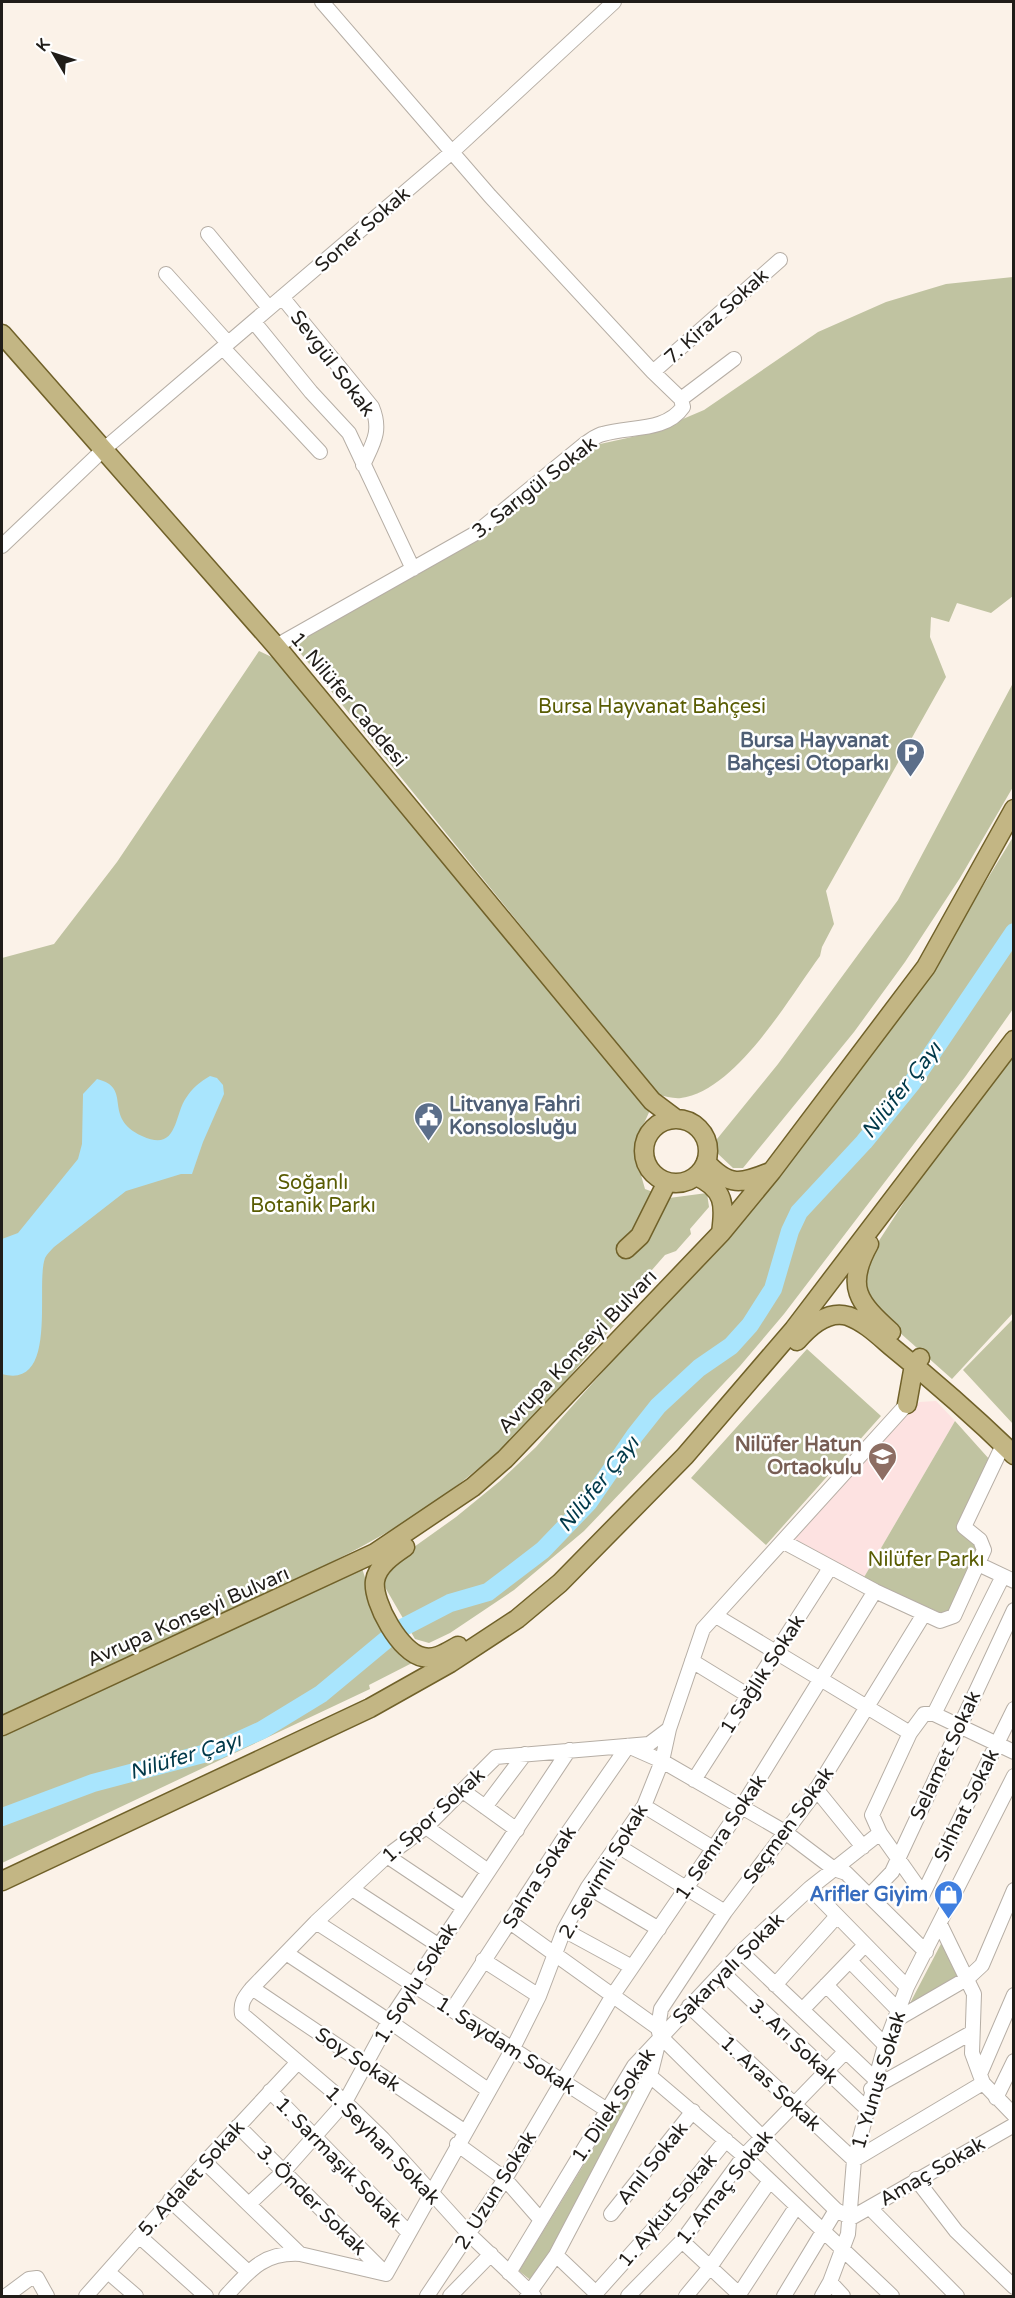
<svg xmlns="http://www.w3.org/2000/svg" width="1015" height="2298" font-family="'Varela Round',sans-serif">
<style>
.education{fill:#fde2e1}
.green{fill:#c0c3a1}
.water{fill:#a9e5fd}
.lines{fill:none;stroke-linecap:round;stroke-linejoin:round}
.river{stroke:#a9e5fd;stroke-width:18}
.minor-casing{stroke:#b6aea5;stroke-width:16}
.major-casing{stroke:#706129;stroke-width:21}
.minor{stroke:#fff;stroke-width:14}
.major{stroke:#c3b684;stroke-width:18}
.labels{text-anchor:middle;stroke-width:5;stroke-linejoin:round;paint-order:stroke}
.street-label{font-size:20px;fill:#201d19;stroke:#fff}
.park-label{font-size:20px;fill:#595c03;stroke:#fff}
.service-label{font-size:20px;font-weight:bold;fill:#4e5e75;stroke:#fff;text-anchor:end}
.education-label{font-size:20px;font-weight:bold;fill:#785e54;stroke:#fff;text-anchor:end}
.shop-label{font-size:20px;font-weight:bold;fill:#366cbe;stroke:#fff;text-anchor:end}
.water-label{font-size:21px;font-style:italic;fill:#01394a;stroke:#fff}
</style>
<rect width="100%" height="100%" fill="#fbf2e8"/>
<path class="education" d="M936 1401 955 1421 863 1579 792 1541 919 1402Z"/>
<path class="green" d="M1013 277V596L991 613 957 603 949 622 931 617 930 637 946 677 826 891 834 924 822 947 820 956C789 998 736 1091 681 1098 674 1099 665 1096 658 1095L293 644 481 535 591 446 650 433 704 410 818 332 886 302 946 284Z
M259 651 276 659 603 1055 651 1108 636 1141 635 1154 645 1189 669 1198 707 1193 709 1207 690 1229 691 1234 676 1251 665 1255 625 1301 616 1323C579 1364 542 1412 501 1449 444 1500 387 1536 317 1569L319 1574 2 1720V958L54 944 117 862Z
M1013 683V787L960 878 905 962 854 1032 743 1168H733L715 1151 717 1139 778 1064 898 900Z
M1013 837V1009L965 1077 784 1314 740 1366 626 1487 584 1531 514 1590 450 1633 429 1643 415 1639 382 1582 387 1562 414 1547 456 1517 500 1481 536 1447 723 1236 930 973Z
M1013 1048V1313L952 1379 863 1300 869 1256 936 1153Z
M1013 1319V1424L963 1370Z
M807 1349 881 1416 766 1545 691 1478Z
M955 1421 990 1460 957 1528 976 1545C977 1565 961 1605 943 1614L863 1579Z
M362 1568 374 1606 414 1662 369 1685 370 1689 2 1863V1732Z
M943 1940 961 1974 908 2007Z
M639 2074 643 2075 570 2222 533 2282 519 2271Z"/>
<path class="water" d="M210 1076 217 1078 223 1085 224 1094 203 1142 192 1174H181L126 1191 54 1247C51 1250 47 1254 45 1258 35 1286 59 1390 2 1374V1239L18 1233 78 1159 82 1144 83 1094 97 1079C134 1088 101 1117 142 1136 178 1153 174 1115 186 1098 192 1088 200 1082 210 1076Z"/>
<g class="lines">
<path class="river" d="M2 1817 93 1783 218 1750 262 1730 321 1694 398 1630 450 1603 488 1592 543 1550 589 1502 635 1435 658 1406 699 1368 731 1346 750 1325 773 1289 790 1231 799 1212 864 1142 912 1083 1014 932"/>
<defs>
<path id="minor" d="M208 234 269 308
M166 274 228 343
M282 297 372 407C382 431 373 443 363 465
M254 322 311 392 349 433 413 569
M223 348 320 452
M653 372 780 260
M681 399 734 359
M2 546 103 450 452 152 614 2
M276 646 476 533 586 443C591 440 597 435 603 434 629 426 666 432 683 407L681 399 653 372 490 196 322 2
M784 1542 875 1591 940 1621 954 1616 984 1550 980 1540 964 1527 1003 1445
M978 1564 1014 1581
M1003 1576 934 1714H924L910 1733 872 1815 880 1833 923 1894 1014 1709
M716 1616 910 1733
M692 1661 749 1696
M934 1714 1014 1752
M694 1780 830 1568
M816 1789 863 1847
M463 1791 517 1830
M644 1806 713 1848
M485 1807 525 1754
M426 1827 488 1871
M618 1846 725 1912
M387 1856 463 1907
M588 1887 659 1929
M810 1888 907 1987
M352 1889 438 1945
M869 1896 892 1872 1014 1610
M316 1922 607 2110
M510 1922 658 2028
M940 1924 974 1994 972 2053 983 2083 1014 2115
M564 1930 632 1967
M741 1952 874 2078
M286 1953 389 2021 488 2090
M483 1960 539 1996
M850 1961 898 2010
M722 1972 867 2109
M775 1985 837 1916
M826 1985 885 2045
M252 1988 464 2131
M689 2006 854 2160 983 2083
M452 2010 562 1841 628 1746 662 1761 785 1832 834 1869 846 1873 926 1952
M802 2010 865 1945
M894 2021 968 1978 982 1965 1014 1890
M660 2036 836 2210 851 2218 1014 2125
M980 2074 1014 1995
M650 2076 744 2156 892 2296
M871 2089 971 2033
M270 2091 408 2232
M996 2098 1014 2061
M238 2126 385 2273
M457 2144 505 2179 540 2219
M205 2162 300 2254 386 2274
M916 2179 956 2231 1014 2287
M170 2200 248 2272
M249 2204 283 2172 345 2102 389 2021 569 1750
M870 2208 957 2296
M611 2214 693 2111
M139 2236 206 2296
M682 2241 741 2296
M556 2255 596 2293 665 2216 726 2140
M108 2272 136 2296
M509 2273 634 2066 741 1952 810 1888 880 1833
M386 2274 512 2050 539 1996 564 1930 588 1887 644 1806 662 1761 669 1729 703 1629 907 1404
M830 2282 843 2296
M6 2296 29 2279 37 2278 47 2296
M86 2296 205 2162 298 2062
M226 2296C249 2271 263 2252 300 2254
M427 2296 505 2179 613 1995 741 1808 875 1591
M450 2296 491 2254
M527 2296 556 2255 650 2076 660 2036 658 2028 661 2009 725 1912 811 1798 924 1614
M534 2296 469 2234 383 2139 345 2102 242 2014C240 2002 245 1997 252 1988L316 1922 387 1856 426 1827 496 1757 649 1744 669 1729
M628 2296 682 2241 744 2156 845 2052
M686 2296 710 2267 769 2182
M738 2296 796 2207
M784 2296 836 2210
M822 2296 830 2282 848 2234 854 2160 885 2045 907 1987 1014 1776"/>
<path id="major" d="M2 334 276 646 652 1101 676 1119
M644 1151a32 32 0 1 1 64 0a32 32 0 1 1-64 0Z
M706 1162C729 1187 741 1184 770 1172
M696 1176C725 1189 725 1205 721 1233
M869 1244C845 1287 858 1302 891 1332
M626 1249 640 1236 667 1182
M797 1341C809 1327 828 1310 848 1316 865 1322 880 1337 893 1348 935 1382 975 1417 1014 1455
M907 1404 914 1365 920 1358
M405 1547C393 1555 377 1566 375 1581 372 1602 401 1654 423 1657 436 1660 447 1652 458 1646
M2 1726 375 1553 473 1487 505 1459 721 1233 772 1171 926 967 1014 809
M2 1881 370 1708 450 1663 517 1619 560 1583 685 1456 794 1329 1014 1040"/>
</defs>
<use href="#minor" class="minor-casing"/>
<use href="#major" class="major-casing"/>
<use href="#minor" class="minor"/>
<use href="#major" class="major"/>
</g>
<defs>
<symbol id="parking-pin" viewBox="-11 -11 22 30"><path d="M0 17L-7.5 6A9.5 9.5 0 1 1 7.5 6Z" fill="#5c6f8a" stroke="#fff"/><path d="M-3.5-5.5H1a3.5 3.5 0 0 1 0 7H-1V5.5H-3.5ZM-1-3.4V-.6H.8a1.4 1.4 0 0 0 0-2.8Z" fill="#fff"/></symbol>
<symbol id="civic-pin" viewBox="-11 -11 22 30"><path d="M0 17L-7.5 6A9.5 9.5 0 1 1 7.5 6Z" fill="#5c6f8a" stroke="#fff"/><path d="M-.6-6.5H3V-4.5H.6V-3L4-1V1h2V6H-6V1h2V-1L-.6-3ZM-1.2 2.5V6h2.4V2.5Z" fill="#fff"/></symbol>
<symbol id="school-pin" viewBox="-11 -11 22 30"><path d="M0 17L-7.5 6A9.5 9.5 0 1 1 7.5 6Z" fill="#8d6e63" stroke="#fff"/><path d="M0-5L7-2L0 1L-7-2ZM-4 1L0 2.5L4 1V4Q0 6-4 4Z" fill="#fff"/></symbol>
<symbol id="shop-pin" viewBox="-11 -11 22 30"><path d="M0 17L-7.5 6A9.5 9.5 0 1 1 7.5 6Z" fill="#3f7fe0" stroke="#fff"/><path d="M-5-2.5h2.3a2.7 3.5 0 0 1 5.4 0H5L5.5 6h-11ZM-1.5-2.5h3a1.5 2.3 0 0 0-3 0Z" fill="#fff"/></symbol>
</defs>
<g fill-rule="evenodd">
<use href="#parking-pin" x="894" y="736" width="33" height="45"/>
<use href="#civic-pin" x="412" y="1100" width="33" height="45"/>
<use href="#school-pin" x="866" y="1440" width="33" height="45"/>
<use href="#shop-pin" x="932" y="1878" width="33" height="45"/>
</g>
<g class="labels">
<g class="street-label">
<text transform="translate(362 229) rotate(-41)" y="7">Soner Sokak</text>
<text transform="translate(716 316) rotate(-42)" y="7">7. Kiraz Sokak</text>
<text transform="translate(333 363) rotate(53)" y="7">Sevgül Sokak</text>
<text transform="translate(534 487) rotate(-38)" y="7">3. Sarıgül Sokak</text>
<text transform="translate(349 699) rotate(50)" y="7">1. Nilüfer Caddesi</text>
<text transform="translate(577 1351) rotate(-46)" y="7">Avrupa Konseyi Bulvarı</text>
<text transform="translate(188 1616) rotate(-24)" y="7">Avrupa Konseyi Bulvarı</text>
<text transform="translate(762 1674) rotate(-57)" y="7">1 Sağlık Sokak</text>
<text transform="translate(945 1755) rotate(-65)" y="7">Selamet Sokak</text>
<text transform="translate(966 1805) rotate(-64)" y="7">Sıhhat Sokak</text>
<text transform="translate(433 1815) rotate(-42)" y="7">1. Spor Sokak</text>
<text transform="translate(788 1825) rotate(-54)" y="7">Seçmen Sokak</text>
<text transform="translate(720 1837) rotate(-56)" y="7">1. Semra Sokak</text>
<text transform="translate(603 1871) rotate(-59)" y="7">2. Sevimli Sokak</text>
<text transform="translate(539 1877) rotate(-57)" y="7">Sahra Sokak</text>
<text transform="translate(728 1968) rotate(-45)" y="7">Sakaryalı Sokak</text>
<text transform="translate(415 1983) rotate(-58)" y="7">1. Soylu Sokak</text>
<text transform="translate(794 2041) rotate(43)" y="7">3. Arı Sokak</text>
<text transform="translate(506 2045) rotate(33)" y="7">1. Saydam Sokak</text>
<text transform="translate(358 2059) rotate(34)" y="7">Soy Sokak</text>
<text transform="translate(878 2080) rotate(-73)" y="7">1. Yunus Sokak</text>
<text transform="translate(771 2083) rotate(43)" y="7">1. Aras Sokak</text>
<text transform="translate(613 2105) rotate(-56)" y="7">1. Dilek Sokak</text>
<text transform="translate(383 2145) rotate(46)" y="7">1. Seyhan Sokak</text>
<text transform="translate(339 2162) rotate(46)" y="7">1. Sarmaşık Sokak</text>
<text transform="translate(652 2163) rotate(-51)" y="7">Anıl Sokak</text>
<text transform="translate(932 2171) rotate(-30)" y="7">Amaç Sokak</text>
<text transform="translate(191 2178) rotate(-48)" y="7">5. Adalet Sokak</text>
<text transform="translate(724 2187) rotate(-51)" y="7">1. Amaç Sokak</text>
<text transform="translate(495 2190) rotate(-58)" y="7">2. Uzun Sokak</text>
<text transform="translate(312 2200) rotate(45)" y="7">3. Önder Sokak</text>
<text transform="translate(667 2210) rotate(-50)" y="7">1. Aykut Sokak</text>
</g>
<g class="park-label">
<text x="652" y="713">Bursa Hayvanat Bahçesi</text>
<text x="313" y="1189">Soğanlı<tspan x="313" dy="23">Botanik Parkı</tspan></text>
<text x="926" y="1566">Nilüfer Parkı</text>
</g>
<g class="service-label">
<text x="889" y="747">Bursa Hayvanat<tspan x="889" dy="23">Bahçesi Otoparkı</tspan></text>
<text x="449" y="1111" text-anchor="start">Litvanya Fahri<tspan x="449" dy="23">Konsolosluğu</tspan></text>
</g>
<g class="education-label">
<text x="862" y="1451">Nilüfer Hatun<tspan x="862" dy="23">Ortaokulu</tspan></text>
</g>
<g class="shop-label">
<text x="928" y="1901">Arifler Giyim</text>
</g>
<g class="water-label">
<text transform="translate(901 1090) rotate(-52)" y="7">Nilüfer Çayı</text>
<text transform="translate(598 1484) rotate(-51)" y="7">Nilüfer Çayı</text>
<text transform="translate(185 1756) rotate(-17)" y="7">Nilüfer Çayı</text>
</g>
</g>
<rect width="1015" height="2298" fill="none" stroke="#201d19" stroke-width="6"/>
<g transform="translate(54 54) rotate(309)" stroke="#ffffff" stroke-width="4.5" paint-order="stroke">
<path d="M0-4.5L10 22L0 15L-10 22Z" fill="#201d19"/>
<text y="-9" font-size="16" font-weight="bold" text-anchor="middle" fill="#201d19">K</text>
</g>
</svg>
